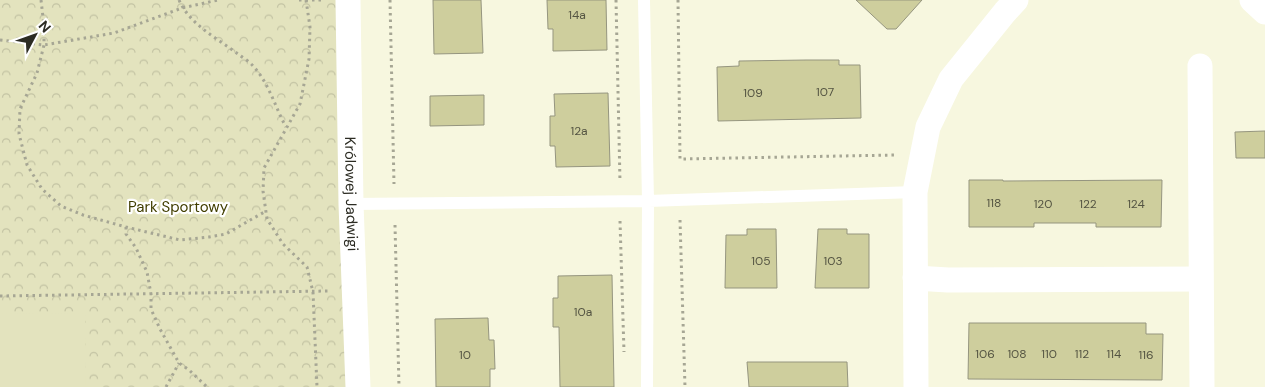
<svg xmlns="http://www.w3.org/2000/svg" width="1265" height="387" font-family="'DM Sans',sans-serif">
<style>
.park{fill:url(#park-crowns)}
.pitch{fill:#e3e3be}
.building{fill:#cece9d;stroke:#95957f}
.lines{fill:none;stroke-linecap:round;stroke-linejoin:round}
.path{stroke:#a6a694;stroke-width:3;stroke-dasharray:2.5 4;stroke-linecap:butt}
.service{stroke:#fff;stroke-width:12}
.minor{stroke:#fff;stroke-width:25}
.labels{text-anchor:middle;stroke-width:4.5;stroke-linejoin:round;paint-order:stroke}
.number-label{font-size:12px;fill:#545442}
.street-label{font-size:15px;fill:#2c2c23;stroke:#fff}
.park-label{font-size:15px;fill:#413e01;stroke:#fff}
</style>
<defs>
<pattern id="park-crowns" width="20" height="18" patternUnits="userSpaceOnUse" patternTransform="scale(1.25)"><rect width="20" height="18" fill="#e3e3be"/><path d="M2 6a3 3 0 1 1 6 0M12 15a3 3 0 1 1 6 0" fill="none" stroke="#c3c3a3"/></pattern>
</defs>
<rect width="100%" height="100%" fill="#f7f7df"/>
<path class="park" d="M0 0H353L359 387H0Z"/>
<path class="pitch" d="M85 313 86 387H0V314Z"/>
<path class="building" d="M433 0H481L483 53 434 54Z
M547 0H606L607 50 553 51V29H548Z
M856 0H922L896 29H887Z
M806 60H839V65H860L861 118 718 121 717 67 739 66V61Z
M608 93 610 166 556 167 555 146H550V116H555L554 94Z
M484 95V125L430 126V96Z
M1265 131V158H1236L1235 132Z
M969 180H1003V181L1162 180 1161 227H1096V223H1034V227H969Z
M747 229H776L777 288H725L726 235H747Z
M818 229H847V234H869V288H815Z
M612 275 614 387H560L559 327H553V298H558V276Z
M488 318 489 340H494L495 369H490V387H436L435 319Z
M969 323H1146V334H1163L1162 380 968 379Z
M747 362H847L848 387H749Z"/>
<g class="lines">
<path class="path" d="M41 0 44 26V45L37 73 20 109 19 134 27 165 42 189 61 206 83 215 126 227 180 240 209 237 226 234 266 211
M179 0C190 25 217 38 238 54 243 58 249 61 253 66 269 83 275 107 286 127
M299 0H321
M306 0 310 27 309 59 300 104 264 168 263 191 267 219 283 244 307 267 313 292 317 387
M390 0 394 184
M616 0 620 182
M678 0 680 159 895 155
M0 40 44 45 114 33 182 8 218 0
M680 220 685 387
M620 221 624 352
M395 225 399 387
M126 227V234L136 248 147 272 151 294V309L160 329 179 363 189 370 207 387
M0 296 329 291
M166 387 179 363"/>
<path class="service" d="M644 0 648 201 647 387
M351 204 648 201 915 192"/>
<g class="minor">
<path id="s1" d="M348 0 351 204 358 387"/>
<path d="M1252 0 1265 12"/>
<path d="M1200 66 1202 387"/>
<path d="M915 278 948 280 1200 279"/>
<path d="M916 387 915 192 928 127 951 79 1005 12 1016 0"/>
</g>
</g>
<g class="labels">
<g class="number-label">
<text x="577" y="19">14a</text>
<text x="825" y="96">107</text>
<text x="753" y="97">109</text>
<text x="579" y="135">12a</text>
<text x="994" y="207">118</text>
<text x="1043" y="208">120</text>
<text x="1088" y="208">122</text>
<text x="1136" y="208">124</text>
<text x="761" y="265">105</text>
<text x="833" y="265">103</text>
<text x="583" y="316">10a</text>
<text x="985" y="358">106</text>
<text x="1017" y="358">108</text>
<text x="1049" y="358">110</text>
<text x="1082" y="358">112</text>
<text x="1114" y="358">114</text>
<text x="465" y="359">10</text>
<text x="1146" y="359">116</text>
</g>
<g class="street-label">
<text dy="5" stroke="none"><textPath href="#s1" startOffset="194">Królowej Jadwigi</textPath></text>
</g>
<g class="park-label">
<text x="178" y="212">Park Sportowy</text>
</g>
</g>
<g transform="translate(35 35) rotate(49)" stroke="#ffffff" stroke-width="4" paint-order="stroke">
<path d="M0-4L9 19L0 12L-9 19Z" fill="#2c2c23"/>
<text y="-8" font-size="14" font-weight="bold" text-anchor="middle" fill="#2c2c23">N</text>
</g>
</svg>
